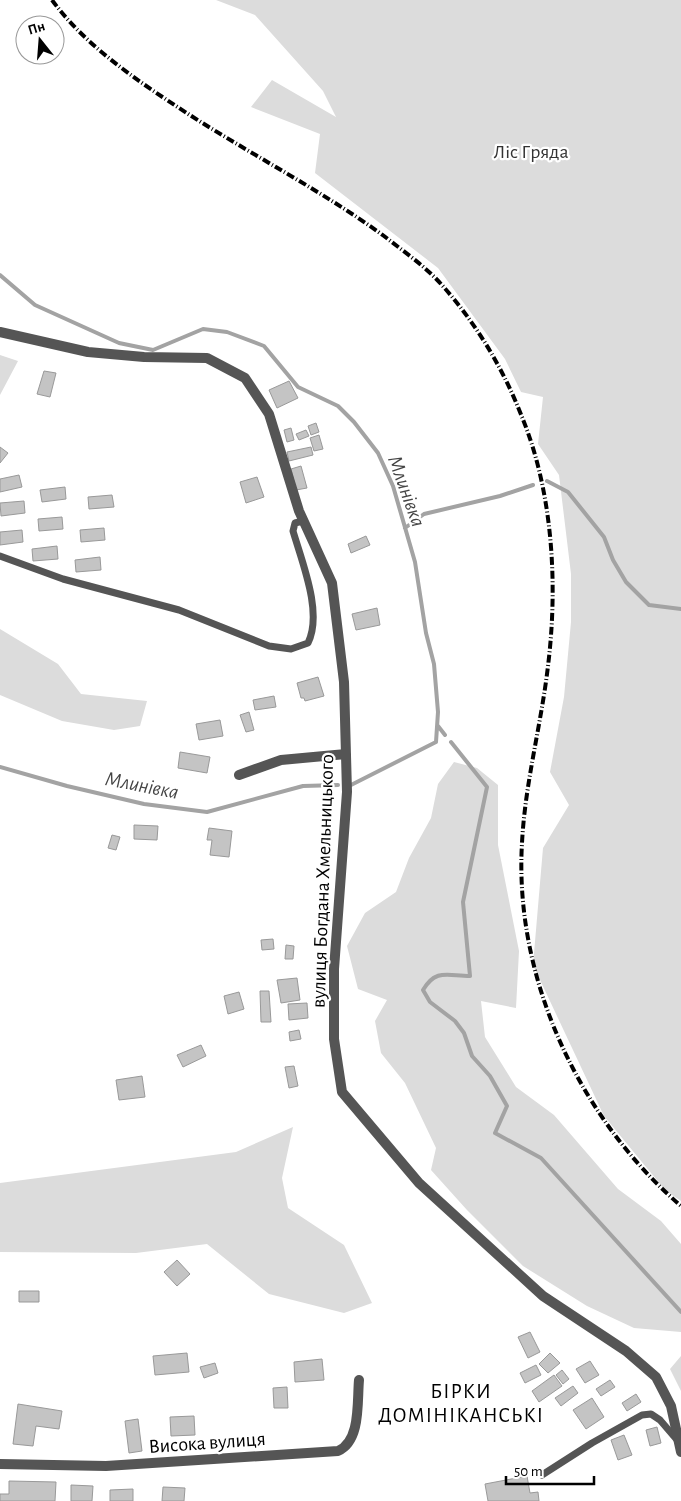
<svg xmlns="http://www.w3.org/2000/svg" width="681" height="1501" font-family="'Alegreya Sans',sans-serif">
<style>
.green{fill:#dcdcdc}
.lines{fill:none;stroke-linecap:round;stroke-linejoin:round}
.stream{stroke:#a3a3a3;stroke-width:4}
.building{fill:#c4c4c4;stroke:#999}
.lane{stroke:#555;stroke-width:7}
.street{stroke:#555;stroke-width:10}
.rail{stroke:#000;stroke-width:4;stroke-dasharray:8 2.5 1 2.5;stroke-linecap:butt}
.labels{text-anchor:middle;stroke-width:4.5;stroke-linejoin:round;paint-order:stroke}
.park-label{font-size:20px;fill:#333;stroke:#fff}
.street-label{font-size:20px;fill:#000;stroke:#fff}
.water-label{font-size:21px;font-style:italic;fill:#444;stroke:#fff}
.neighbourhood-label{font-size:21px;letter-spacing:1px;fill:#000;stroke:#fff}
</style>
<rect width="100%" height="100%" fill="#fff"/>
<path class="green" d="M216 0H681V1201L665 1190 604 1116 533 965 543 848 569 805 550 772 564 697 571 622V574L559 475 538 444 543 397 521 392 505 359 438 268 315 173 320 134 251 107 272 80 336 117 323 91 255 15Z
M0 355 18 361 0 395Z
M0 629 58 664 81 694 147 701 140 726 114 730 62 721 0 695Z
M454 762 477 768 498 785V845L519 951 516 1008 481 1001 485 1037 516 1087 554 1115 618 1189 661 1221 681 1244V1332L634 1328 587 1306 523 1266 467 1210 431 1170 436 1148 405 1083 381 1053 375 1021 387 1000 358 989 347 946 365 913 396 892 409 858 431 818 438 784Z
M293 1127 282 1178 288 1208 344 1245 372 1303 344 1313 269 1294 207 1244 136 1253 0 1252V1183L236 1152Z
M681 1356V1391L670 1369Z"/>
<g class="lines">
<path class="stream" d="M0 275 35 305 119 343 153 350 203 329 227 332 264 346 298 387 338 406 354 422 378 453 393 486 415 562 426 633 434 664 438 712 436 742 351 785
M547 481 568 492 604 537 613 560 626 582 649 605 681 609
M405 528 424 514 500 496 533 485
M438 726 445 735
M451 742 487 787 463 902 470 976C448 976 436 968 423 990L430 1002 455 1021 464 1033 472 1056 490 1076 507 1106 495 1133 541 1158 681 1312
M0 767 67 786 144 804 207 812 303 786 338 785"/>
</g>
<path class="building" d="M44 371 56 373 50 397 37 394Z
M289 381 298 398 277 408 269 390Z
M316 423 319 432 311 435 308 426Z
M291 428 294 440 287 442 284 430Z
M306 430 309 436 299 440 296 434Z
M319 435 323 449 314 451 310 438Z
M0 447 8 453 0 463Z
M311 447 313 455 289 461 287 452Z
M301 466 307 488 296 490 291 469Z
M19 475 22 487 0 492V479Z
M257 477 264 497 246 503 240 482Z
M65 487 66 499 42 502 40 490Z
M112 495 114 507 89 509 88 497Z
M24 501 25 513 1 516 0 503Z
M62 517 63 529 39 531 38 519Z
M104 528 105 540 81 542 80 530Z
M22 530 23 542 0 545V532Z
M366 536 370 545 351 553 348 544Z
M57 546 58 559 33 561 32 549Z
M100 557 101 570 76 572 75 560Z
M377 608 380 625 356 630 352 614Z
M318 677 324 696 305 701 304 698H301L297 683Z
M274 696 276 707 255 710 253 700Z
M249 712 254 730 246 732 240 715Z
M220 720 223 736 199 740 196 724Z
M180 752 210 757 207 773 178 768Z
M134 825 158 826 157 840 134 839Z
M209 828 232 831 229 857 210 855 212 840H207Z
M112 835 120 837 116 850 108 848Z
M273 939 274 949 262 950 261 940Z
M286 945 294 946 293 959H285Z
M297 978 300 1000 281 1003 277 980Z
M260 991H269L271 1022H261Z
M239 992 244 1009 228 1014 224 996Z
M307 1003 308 1018 289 1020 288 1004Z
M299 1030 301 1039 290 1041 289 1032Z
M201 1045 206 1056 183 1067 177 1055Z
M294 1066 298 1086 289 1088 285 1067Z
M142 1076 145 1097 119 1100 116 1080Z
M177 1260 190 1274 177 1286 164 1272Z
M19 1291H39V1302H19Z
M530 1332 540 1352 528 1358 518 1337Z
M187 1353 189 1372 155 1375 153 1356Z
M550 1353 560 1363 548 1373 539 1364Z
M322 1359 324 1380 295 1382 294 1362Z
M590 1361 599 1375 585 1383 576 1369Z
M215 1363 218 1373 204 1378 200 1367Z
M536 1365 541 1375 525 1383 520 1373Z
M562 1370 569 1379 563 1384 556 1375Z
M554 1375 562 1386 539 1402 532 1391Z
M610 1380 615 1387 601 1396 596 1389Z
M573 1386 578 1393 561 1406 555 1398Z
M287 1387 288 1408H274L273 1388Z
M636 1394 641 1402 627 1411 622 1403Z
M592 1398 604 1417 586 1429 573 1410Z
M18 1404 62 1411 59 1429 36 1426 33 1446 13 1444Z
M194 1416 195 1435 171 1436 170 1417Z
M138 1419 142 1451 129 1453 125 1421Z
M657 1427 661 1443 650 1446 646 1430Z
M624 1435 632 1455 618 1460 611 1440Z
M527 1476 530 1493 538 1492 539 1501H488L485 1484Z
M9 1481 56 1482 55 1501H0V1494H9Z
M71 1485 93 1486 92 1501H71Z
M163 1487 185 1488 184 1501H162Z
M133 1489V1501H110V1490Z"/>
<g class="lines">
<path class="lane" d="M0 556 63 579 179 610 269 646 291 649 308 643C323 613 302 562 293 531L295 523 303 521
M542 1475 592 1443 642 1415 651 1414 660 1420 678 1441"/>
<path class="street" d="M0 332 88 352 144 357 207 358 245 378 269 414 299 511 332 583 344 682 347 792 334 969V1039L342 1092 419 1183 543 1296 626 1351 656 1377 671 1406 681 1452
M239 775 281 760 346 754
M0 1464 106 1466 338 1451C361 1441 357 1402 359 1380"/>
<path class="rail" d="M52 0C83 43 132 77 176 106 244 151 318 188 384 236 403 251 425 266 441 284 476 323 503 368 522 417 553 493 558 585 548 666 541 726 525 783 522 843 514 978 579 1118 681 1206"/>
</g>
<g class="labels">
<g class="park-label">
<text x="531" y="158">Ліс Гряда</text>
</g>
<g class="street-label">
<text transform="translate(322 881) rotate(-88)" y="7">вулиця Богдана Хмельницького</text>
<text transform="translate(207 1442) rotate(-4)" y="7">Висока вулиця</text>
</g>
<g class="water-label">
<text transform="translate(407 491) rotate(70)" y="7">Млинівка</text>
<text transform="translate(142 785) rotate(11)" y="7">Млинівка</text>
</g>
<g class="neighbourhood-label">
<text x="461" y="1398">БІРКИ<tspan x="461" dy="24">ДОМІНІКАНСЬКІ</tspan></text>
</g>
</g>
<g transform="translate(40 40) rotate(343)"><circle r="24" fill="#ffffff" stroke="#999999"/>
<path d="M0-4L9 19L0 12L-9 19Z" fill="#000000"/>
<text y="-8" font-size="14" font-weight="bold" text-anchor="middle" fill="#000000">Пн</text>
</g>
<path d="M506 1476v8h88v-8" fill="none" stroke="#000000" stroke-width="2.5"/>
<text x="514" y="1476" font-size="15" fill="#000000" stroke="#ffffff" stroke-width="4" paint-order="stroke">50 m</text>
</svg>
